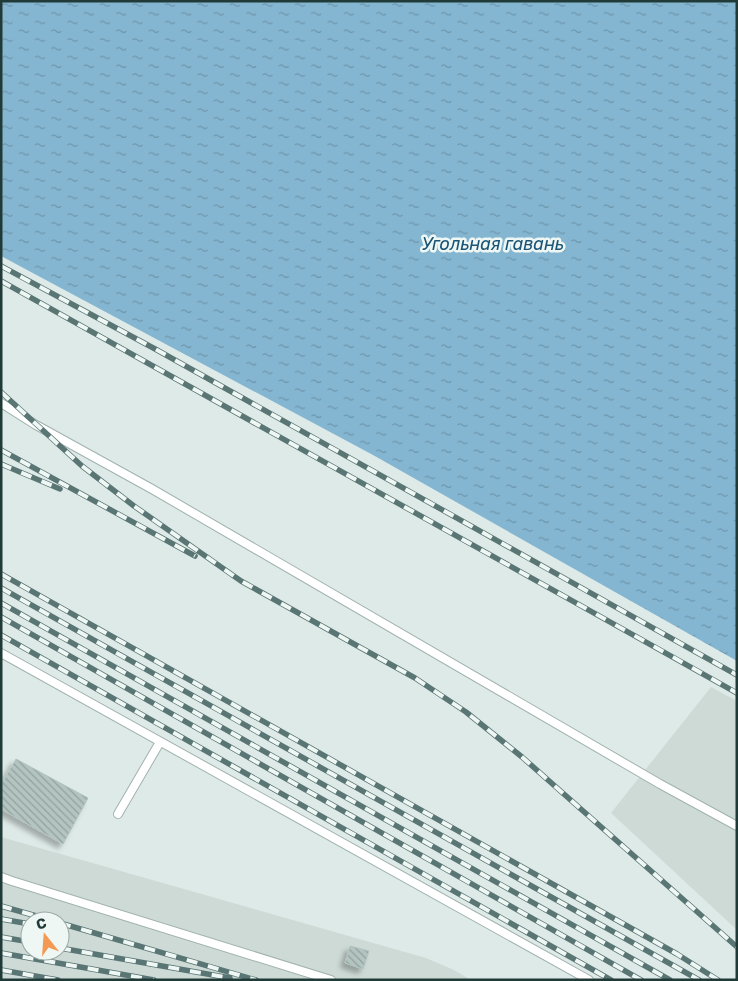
<svg xmlns="http://www.w3.org/2000/svg" width="738" height="981" font-family="Rubik,sans-serif">
<style>
.built{fill:#cddad6;fill-rule:evenodd}
.water{fill:url(#water-ripples)}
.building{fill:url(#building-back-hatch);stroke:#b1c4bf;filter:url(#shadow)}
.lines{fill:none;stroke-linecap:round;stroke-linejoin:round}
.lane-casing{stroke:#a1b2af;stroke-width:10}
.lane{stroke:#fff;stroke-width:8}
.rail-casing{stroke:#5a7674;stroke-width:5.5}
.rail{stroke:#eff7f4;stroke-width:4;stroke-dasharray:11;stroke-linecap:butt}
.labels{text-anchor:middle;stroke-width:5;stroke-linejoin:round;paint-order:stroke}
.water-label{font-size:18px;font-style:italic;fill:#1a5576;stroke:#eff7f4}
</style>
<defs>
<pattern id="water-ripples" width="26" height="14" patternUnits="userSpaceOnUse" patternTransform="scale(1.25)"><rect width="26" height="14" fill="#85b6d1"/><path d="M2 4q2-2 4 0t4 0M15 11q2-2 4 0t4 0" fill="none" stroke="#6c95ab"/></pattern>
<pattern id="building-back-hatch" width="6" height="6" patternUnits="userSpaceOnUse" patternTransform="scale(1.25)"><rect width="6" height="6" fill="#b4c5c1"/><path d="M-1 5l2 2M0 0l6 6M5-1l2 2" fill="none" stroke="#92a19e"/></pattern>
<filter id="shadow"><feDropShadow dx="-4.5" dy="4.5" stdDeviation="2.5" flood-color="#0004"/></filter>
</defs>
<rect width="100%" height="100%" fill="#deeae7"/>
<path class="built" d="M711 687 737 701V930L611 813Z
M1 837 426 958 454 970 471 980H1ZM30 921H60V951H30Z"/>
<path class="water" d="M1 1H737V661L373 455 1 256Z"/>
<path class="building" d="M16 759 88 798 63 844 1 809V785Z
M350 946 369 951 363 969 345 963Z"/>
<g class="lines">
<defs>
<path id="lane" d="M1 403 36 425 152 489 660 784 737 826
M1 653 589 980
M118 814 160 742
M1 877 12 881 331 980"/>
</defs>
<use href="#lane" class="lane-casing"/>
<use href="#lane" class="lane"/>
<defs>
<path id="rail" d="M1 266 157 350 737 675
M1 281 737 693
M1 392 82 466 134 506 241 581 415 678 466 712 522 757 737 947
M1 450 195 556
M1 464 60 489
M1 574 677 954 718 980
M1 588 699 980
M1 603 670 980
M1 617 641 980
M1 635 611 980
M1 906 54 921
M1 919 30 924
M60 923 256 980
M1 937 30 942
M60 948 230 978
M1 953 154 980
M1 970 58 980"/>
</defs>
<use href="#rail" class="rail-casing"/>
<use href="#rail" class="rail"/>
</g>
<g class="labels">
<g class="water-label">
<text x="493" y="250">Угольная гавань</text>
</g>
</g>
<rect width="738" height="981" fill="none" stroke="#203a38" stroke-width="5"/>
<g transform="translate(45 936) rotate(343)"><circle r="24" fill="#eff7f4" stroke="#9caba9"/>
<path d="M0-4L9 19L0 12L-9 19Z" fill="#f39953"/>
<text y="-8" font-size="14" font-weight="bold" text-anchor="middle" fill="#203a38">С</text>
</g>
</svg>
